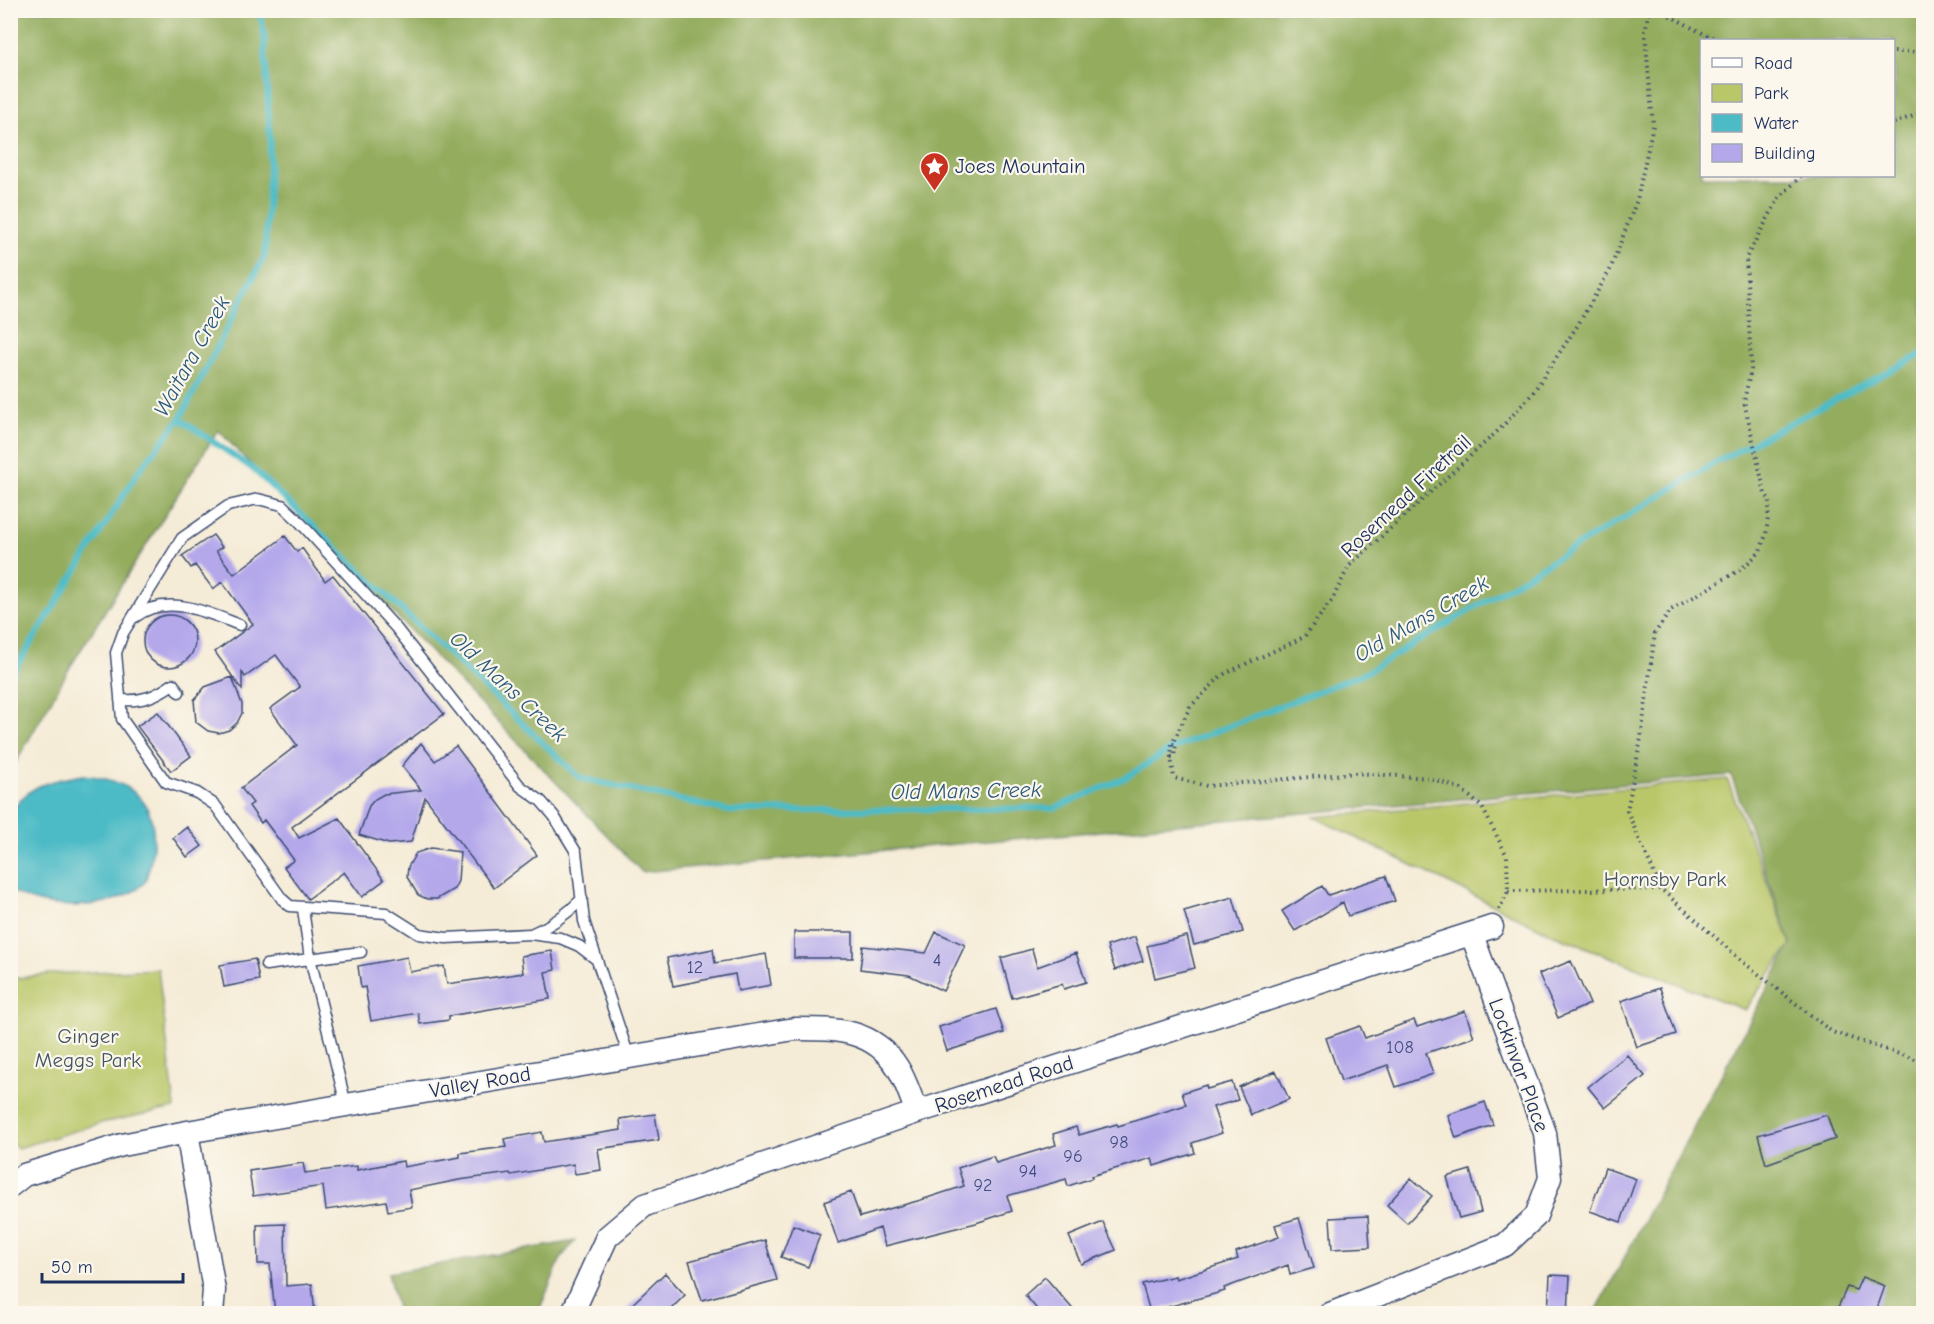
<svg xmlns="http://www.w3.org/2000/svg" width="1934" height="1324" font-family="'Comic Neue',sans-serif">
<style>
.green{fill:#bac769;stroke:#6a7b64;stroke-width:1.5}
.forest{fill:#93ac5d;stroke:#576e5e;stroke-width:1.5;fill-rule:evenodd}
.water{fill:#4dbbc6;stroke:#347592;stroke-width:1.5}
.lines{fill:none;stroke-linecap:round;stroke-linejoin:round}
.stream{stroke:#4dbbc6;stroke-width:6}
.building{fill:#b4a8eb}
.service-casing{stroke:#3c4b70;stroke-width:13}
.minor-casing{stroke:#3c4b70;stroke-width:25}
.path{stroke:#3c4b70;stroke-width:4;stroke-dasharray:1.5 4.5;stroke-linecap:butt}
.service{stroke:#fff;stroke-width:10}
.minor{stroke:#fff;stroke-width:22}
.labels{text-anchor:middle;stroke-width:4.5;stroke-linejoin:round;paint-order:stroke}
.number-label{font-size:18px;fill:#414d81}
.poi-label{font-size:21px;fill:#1b2f5e;stroke:#fbf7ec;text-anchor:start}
.street-label{font-size:21px;fill:#1b2f5e;stroke:#fbf7ec}
.park-label{font-size:21px;fill:#435561;stroke:#fbf7ec}
.water-label{font-size:22px;font-style:italic;fill:#2a597d;stroke:#fbf7ec}
</style>
<rect width="100%" height="100%" fill="#fbf7ec"/>
<filter id="ink" filterUnits="userSpaceOnUse"><feTurbulence type="fractalNoise" baseFrequency=".0167" numOctaves="2"/><feDisplacementMap in="SourceGraphic" scale="12" xChannelSelector="R" yChannelSelector="G"/><feConvolveMatrix kernelMatrix="1 2 1 2 8 2 1 2 1" color-interpolation-filters="sRGB"/></filter>
<filter id="wash" filterUnits="userSpaceOnUse"><feTurbulence type="fractalNoise" baseFrequency=".008" numOctaves="4" result="noise"/><feDisplacementMap in="SourceGraphic" scale="24" xChannelSelector="R" yChannelSelector="G"/><feGaussianBlur stdDeviation="1.35" result="paint"/><feColorMatrix in="noise" values="0 0 0 0 0 0 0 0 0 0 0 0 0 0 0 0 0 1.4 0 .05"/><feComposite in="paint" operator="in"/></filter>
<g filter="url(#wash)">
<rect width="100%" height="100%" fill="#f5ecd7"/>
<path class="green" d="M1727 779 1791 944 1745 1010 1552 934 1314 817Z
M158 969 175 1108 101 1123 18 1148 11 1143V979L49 974Z"/>
<path class="forest" d="M11 11H1923V1313H1595L1791 944 1731 775 642 872 218 430 72 664 11 771ZM1702 40H1894V176H1702Z
M575 1241 561 1258 538 1313H398L388 1273Z"/>
<path class="water" d="M84 775C152 782 165 822 145 882 119 911 41 913 11 890V815C25 784 53 780 84 775Z"/>
<g class="lines">
<path class="stream" d="M180 419 253 469 580 778 729 811 1055 808 1125 778 1171 749 1367 672 1718 461 1924 353
M10 677 138 472 180 419 265 255 270 141 264 33 259 10"/>
</g>
<g id="blocks">
<path class="building" d="M213 535 222 547 216 551 234 574 285 536 297 552 302 548 325 581 333 575 444 714 292 827 299 838 339 818 384 880 362 897 344 872 308 899 284 867 294 860 264 820 261 823 249 806 253 803 241 788 297 745 270 709 300 687 276 655 245 677 242 672V690L215 652 253 624 222 582 213 589 195 565 191 568 182 556Z
M143 641a26 26 0 1 1 52 0a26 26 0 1 1-52 0Z
M232 677 242 704V713L237 723 229 730 219 733 208 731 196 722 194 700 205 687Z
M158 712 191 756 171 771 137 726Z
M421 743 435 761 456 746 537 855 494 888 425 797 411 842 389 844 359 835 369 806 375 799 384 794 421 790 402 766Z
M187 827 202 846 187 857 173 838Z
M431 848 460 852 458 881 454 889 437 899H427L418 895 407 877 408 867 416 853Z
M1386 876 1395 901 1348 916 1343 902 1295 931 1282 911 1322 886 1328 895Z
M1233 897 1243 932 1194 945 1184 911Z
M794 932H853V958H794Z
M936 932 965 945 943 991 909 975 860 969 863 946 926 953Z
M1187 936 1195 968 1155 978 1147 946Z
M1135 937 1143 961 1115 970 1107 946Z
M713 949 715 963 766 954 771 985 738 991 735 974 673 986 667 958Z
M1032 949 1037 967 1076 953 1086 982 1064 989 1062 984 1012 998 1001 958Z
M552 951 555 970 545 972 550 999 449 1016V1020L420 1024 418 1013 371 1021 365 987 361 988 358 966 407 957 410 972 444 966 447 984 523 973 521 956Z
M255 959 259 980 224 987 220 965Z
M1571 961 1590 1004 1558 1018 1539 974Z
M1660 988 1676 1034 1637 1047 1621 1001Z
M996 1009 1004 1033 947 1051 939 1027Z
M1465 1011 1474 1037 1426 1053 1433 1074 1396 1087 1388 1065 1341 1081 1326 1038 1360 1026 1365 1038 1414 1020 1417 1027Z
M1627 1055 1645 1076 1605 1108 1588 1087Z
M1276 1071 1289 1099 1251 1115 1239 1087Z
M1232 1082 1238 1100 1213 1107 1222 1133 1192 1143 1195 1153 1154 1166 1152 1158 1091 1176 1092 1178 1068 1186 1066 1179 1007 1196 1012 1211 976 1223 885 1246 880 1228 838 1243 824 1202 851 1192 860 1217 921 1200 964 1186 958 1168 993 1156 996 1163 1056 1145 1053 1134 1076 1127 1079 1135 1117 1124 1118 1126 1186 1105 1182 1093 1206 1085 1207 1089Z
M1485 1102 1493 1125 1456 1138 1448 1115Z
M655 1114 659 1140 598 1149 601 1170 575 1174 573 1164 511 1175 510 1173 459 1180 409 1190 412 1207 388 1211 386 1201 326 1210 323 1186 253 1196 249 1171 303 1163 305 1173 357 1166V1170L403 1161 404 1167 460 1157V1153L506 1147 504 1139 542 1132 544 1142 621 1130 620 1119Z
M1827 1115 1835 1139 1766 1164 1758 1135Z
M1605 1168 1636 1179 1621 1222 1590 1211Z
M1470 1170 1481 1212 1459 1218 1447 1177Z
M1411 1178 1432 1196 1407 1223 1387 1205Z
M1368 1216 1370 1247 1332 1249 1330 1218Z
M1299 1218 1314 1268 1290 1275 1288 1265 1224 1288 1225 1291 1150 1312 1142 1284 1175 1276 1176 1279 1238 1259 1236 1252 1279 1237 1275 1225Z
M1103 1222 1116 1250 1081 1264 1069 1236Z
M285 1224 286 1286 312 1284 315 1314H275L270 1264H258L257 1225Z
M793 1225 820 1235 808 1267 781 1257Z
M765 1240 777 1280 702 1300 689 1261Z
M665 1273 685 1295 666 1314H622Z
M1550 1275 1570 1276 1568 1314H1548Z
M1045 1277 1077 1314H1041L1025 1295Z
M1862 1277 1885 1286 1875 1314H1835L1847 1287 1856 1290Z"/>
</g>
</g>
<g filter="url(#ink)">
<use href="#blocks" fill-opacity="0" stroke="#3c4b70" stroke-width="1.5"/>
<g class="lines">
<defs>
<path id="service" d="M135 617C167 593 206 612 240 625
M120 700C142 702 156 696 173 684L179 692
M303 909 310 958 346 1105
M533 933C553 925 567 914 582 899
M596 959 579 946 560 938 530 934 446 938 419 934 386 913 290 906 282 899 215 805 197 793 166 782 122 719 116 653 123 633 182 538 228 506 258 499 282 505 297 519 396 628 520 786 541 801 554 816 576 852 584 921 629 1057
M266 965 361 952"/>
<path id="minor" d="M187 1132 214 1290 212 1314
M10 1186 24 1175 122 1145 187 1132 794 1029C835 1029 873 1028 898 1068 906 1081 911 1098 917 1112
M572 1314 607 1237 645 1205 917 1112 1492 927
M1330 1314 1505 1245 1536 1216 1550 1178 1545 1133 1472 935"/>
</defs>
<use href="#service" class="service-casing"/>
<use href="#minor" class="minor-casing"/>
<path class="path" d="M1659 10 1706 35 1722 40
M1894 52H1924
M1894 123 1924 112
M1171 757H1174L1176 744H1172
M1661 889 1627 811 1641 738 1655 633 1671 610 1740 570 1759 553 1766 535 1770 500 1765 494 1744 401 1751 369 1746 258 1779 198 1801 176
M1508 891 1661 889 1743 962 1832 1032 1924 1062
M1499 910 1508 891 1507 856 1482 807 1461 789 1430 778 1355 773 1207 786 1174 778 1171 757 1172 744 1190 707 1222 675 1304 637 1332 600 1349 566 1500 429 1532 394 1576 328 1610 270 1637 200 1653 125 1645 32 1649 10"/>
<use href="#service" class="service"/>
<use href="#minor" class="minor"/>
</g>
</g>
<defs>
<symbol id="sight-pin" viewBox="-11 -11 22 30"><path d="M0 17L-7.5 6A9.5 9.5 0 1 1 7.5 6Z" fill="#c8321e" stroke="#fbf7ec"/><path d="M0-6L1.8-2.2L6-1.7L2.9 1.2L3.7 5.4L0 3.3L-3.7 5.4L-2.9 1.2L-6-1.7L-1.8-2.2Z" fill="#fff"/></symbol>
</defs>
<g fill-rule="evenodd">
<use href="#sight-pin" x="918" y="150" width="33" height="45"/>
</g>
<g class="labels">
<g class="number-label">
<text x="937" y="966">4</text>
<text x="695" y="973">12</text>
<text x="1400" y="1053">108</text>
<text x="1119" y="1148">98</text>
<text x="1073" y="1162">96</text>
<text x="1028" y="1177">94</text>
<text x="983" y="1191">92</text>
</g>
<g class="poi-label">
<text x="955" y="173">Joes Mountain</text>
</g>
<g class="street-label">
<text transform="translate(1406 496) rotate(-43)" y="7">Rosemead Firetrail</text>
<text transform="translate(1519 1065) rotate(70)" y="7">Lockinvar Place</text>
<text transform="translate(480 1082) rotate(-10)" y="7">Valley Road</text>
<text transform="translate(1004 1084) rotate(-18)" y="7">Rosemead Road</text>
</g>
<g class="park-label">
<text x="1665" y="886">Hornsby Park</text>
<text x="88" y="1043">Ginger<tspan x="88" dy="24">Meggs Park</tspan></text>
</g>
<g class="water-label">
<text transform="translate(191 356) rotate(-61)" y="8">Waitara Creek</text>
<text transform="translate(1421 618) rotate(-30)" y="8">Old Mans Creek</text>
<text transform="translate(509 686) rotate(43)" y="8">Old Mans Creek</text>
<text transform="translate(966 790) rotate(-1)" y="8">Old Mans Creek</text>
</g>
</g>
<rect width="1934" height="1324" fill="none" stroke="#fbf7ec" stroke-width="36"/>
<rect x="1700" y="39" width="195" height="138" fill="#fbf7ec" stroke="#a1a7b3" stroke-width="1.5"/>
<rect x="1712" y="58" width="30" height="9" fill="#ffffff" stroke="#a1a7b3" stroke-width="1.5"/>
<text x="1754" y="69" font-size="18" fill="#1b2f5e">Road</text>
<rect x="1712" y="84" width="30" height="18" fill="#bac769" stroke="#a1a7b3" stroke-width="1.5"/>
<text x="1754" y="99" font-size="18" fill="#1b2f5e">Park</text>
<rect x="1712" y="114" width="30" height="18" fill="#4dbbc6" stroke="#a1a7b3" stroke-width="1.5"/>
<text x="1754" y="129" font-size="18" fill="#1b2f5e">Water</text>
<rect x="1712" y="144" width="30" height="18" fill="#b4a8eb" stroke="#a1a7b3" stroke-width="1.5"/>
<text x="1754" y="159" font-size="18" fill="#1b2f5e">Building</text>
<path d="M42 1273v9h141v-9" fill="none" stroke="#1b2f5e" stroke-width="3"/>
<text x="51" y="1273" font-size="18" fill="#1b2f5e" stroke="#fbf7ec" stroke-width="4.5" paint-order="stroke">50 m</text>
</svg>
